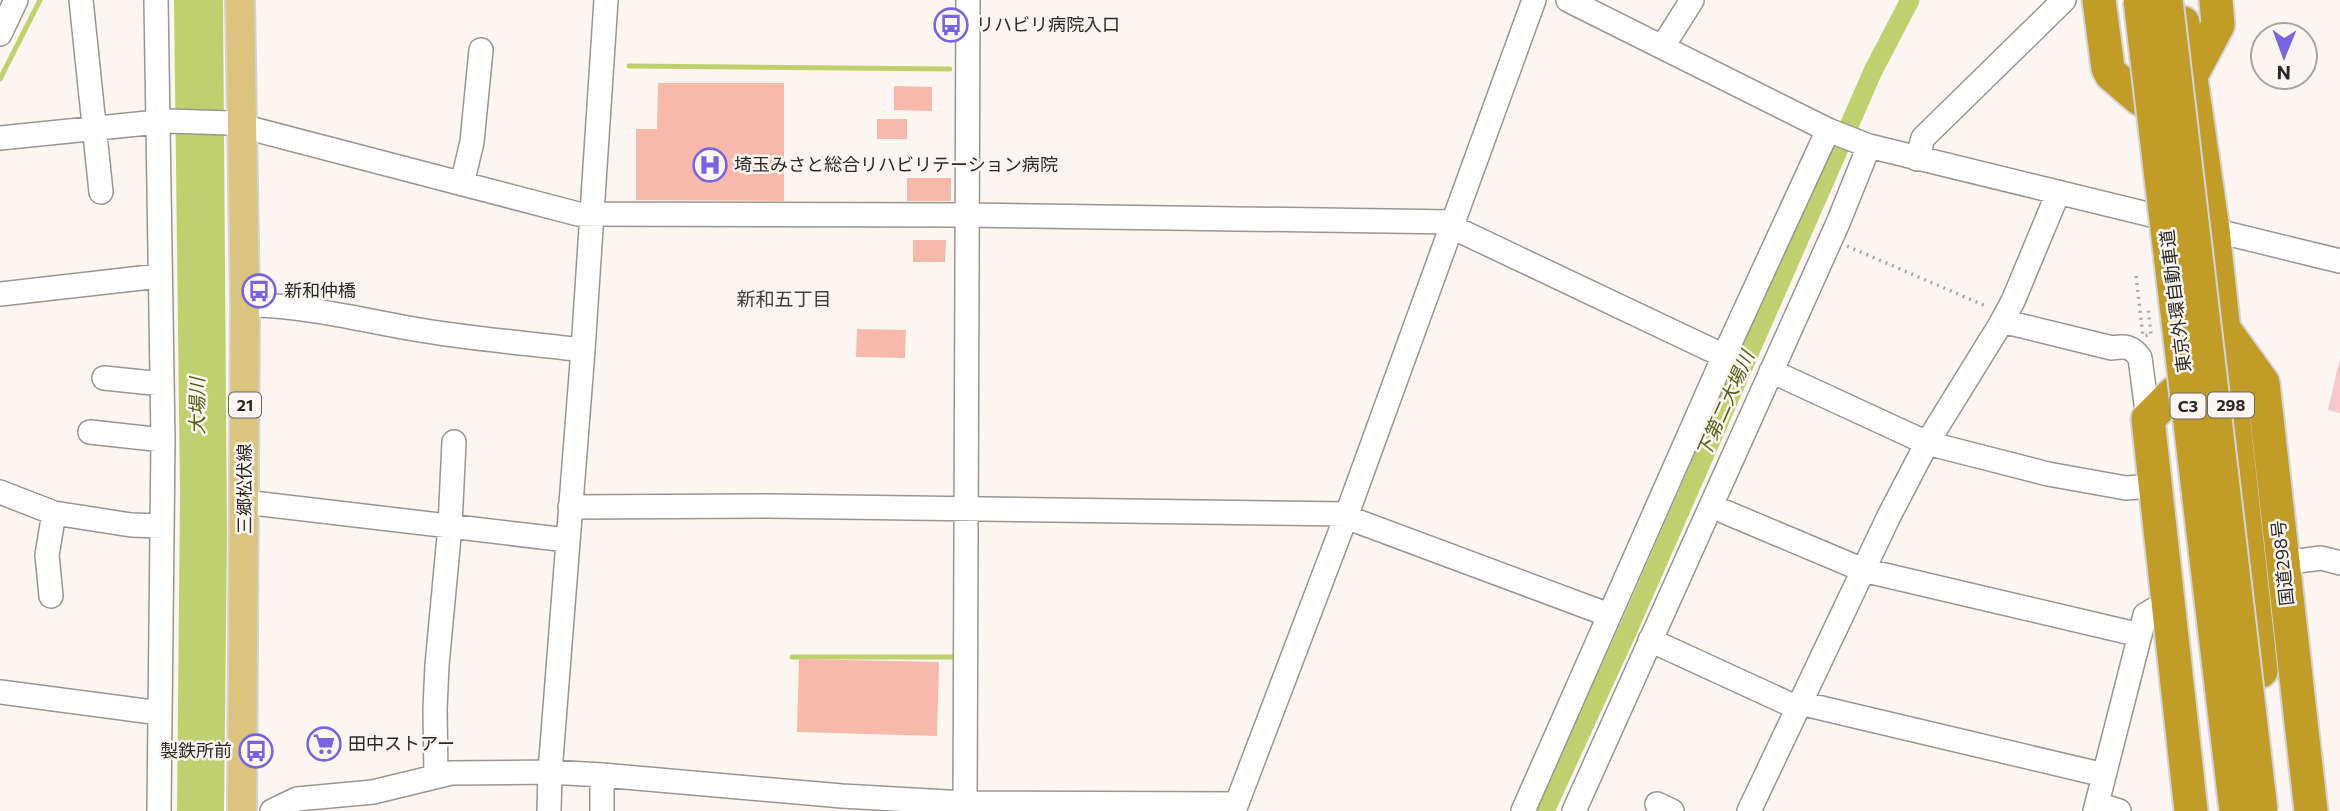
<svg xmlns="http://www.w3.org/2000/svg" width="2340" height="811" font-family="Commissioner,'Noto Sans JP',sans-serif">
<style>
.green{fill:#f8c8cf}
.water{fill:#c1d06e}
.lines{fill:none;stroke-linecap:round;stroke-linejoin:round}
.stream{stroke:#c1d06e;stroke-width:5}
.canal{stroke:#c1d06e;stroke-width:19}
.building{fill:#f7baaa}
.minor-casing{stroke:#9a9590;stroke-width:26}
.major-casing{stroke:#d4d4d4;stroke-width:32}
.highway-casing{stroke:#d4d4d4;stroke-width:37}
.path{stroke:#aba7a3;stroke-width:3.5;stroke-dasharray:2 5;stroke-linecap:butt}
.minor{stroke:#fff;stroke-width:23}
.major{stroke:#dac47e;stroke-width:28}
.highway{stroke:#c19c28;stroke-width:33}
.highway-bridge-casing{stroke:#d4d4d4;stroke-width:37;stroke-linecap:butt}
.highway-bridge{stroke:#c19c28;stroke-width:33}
.labels{text-anchor:middle;stroke-width:5;stroke-linejoin:round;paint-order:stroke}
.shield{fill:#fcf6f1;stroke:#696663;stroke-width:2}
.shield-label{font-size:16px;font-weight:bold;fill:#2a2826}
.poi-label{font-size:18px;fill:#2a2826;stroke:#fcf6f1;text-anchor:start}
.street-label{font-size:18px;fill:#2a2826;stroke:#fcf6f1}
.neighbourhood-label{font-size:19px;fill:#413d39;stroke:#fcf6f1}
.water-label{font-size:19px;font-style:italic;fill:#535c15;stroke:#fcf6f1}
</style>
<rect width="100%" height="100%" fill="#fcf6f1"/>
<path class="green" d="M2340 358V413L2328 410Z"/>
<path class="water" d="M174 0H223L227 534 224 811H177L180 494Z"/>
<g class="lines">
<path class="stream" d="M629 66 950 69
M0 79 40 0
M792 657H959"/>
<path class="canal" d="M1545 811 1628 630 1873 71 1910 0"/>
</g>
<path class="building" d="M658 83H784V201L636 200V129H657Z
M894 86 932 87V111L894 110Z
M877 119H907V139H877Z
M907 178H951V201H907Z
M913 240H946L945 262H913Z
M857 329 906 330 905 358 856 357Z
M799 659 939 662 937 736 797 732Z"/>
<g class="lines">
<defs>
<path id="minor" d="M81 0 101 192
M156 0 163 440 159 811
M1568 0 1828 130 1869 146 2340 261
M0 34 16 0
M1663 46 1692 0
M0 138 167 121 230 123 578 214 966 215 1455 222
M1917 159 1923 138 2064 0
M462 184 472 142 481 50
M1452 227 1724 356
M0 294 159 276
M245 305C303 305 357 319 414 329 470 339 527 343 583 350
M2002 321 2112 348C2125 346 2132 346 2140 358L2148 419
M1771 371 1927 443 2048 474 2126 488 2154 486
M104 378 162 384
M90 432 163 440
M0 492 54 513 131 525 162 526
M245 502 567 540
M1711 506 1863 570 2140 635
M570 507 769 506 1347 514
M1346 517 1609 615
M2283 563 2321 558 2340 563
M51 596 47 555 54 513
M1650 640 1798 708
M0 692 160 713
M1800 703 2104 775
M436 775 435 709 437 665 450 526 454 442
M1657 804 1672 811
M2097 804 2119 811
M272 811 297 799 373 792 451 773 550 772 602 775 842 796 965 803 1236 804
M549 811 550 772 583 350 606 0
M602 811V775
M965 811 968 0
M1234 811 1347 514 1534 0
M1523 811 1724 356 1828 130
M1574 811 1838 223 1869 146
M1749 811 1889 516 1927 443 2000 325 2013 301 2058 193
M2095 811 2145 615 2153 610 2167 609"/>
<path id="major" d="M240 0 245 305 242 811"/>
<path id="highway" d="M2099 0 2108 68 2111 74 2140 99
M2183 23 2213 230 2261 671
M2192 74 2218 25 2216 0
M2224 329 2263 383 2311 811
M2174 393 2148 419 2191 811"/>
</defs>
<use href="#minor" class="minor-casing"/>
<use href="#major" class="major-casing"/>
<use href="#highway" class="highway-casing"/>
<path class="path" d="M1847 246 1988 307
M2136 276 2143 336 2151 335 2148 307"/>
<use href="#minor" class="minor"/>
<use href="#major" class="major"/>
<use href="#highway" class="highway"/>
<defs>
<path id="highway-bridge" d="M2140 0 2236 811
M2166 0 2261 811"/>
</defs>
<use href="#highway-bridge" class="highway-bridge-casing"/>
<use href="#highway-bridge" class="highway-bridge"/>
</g>
<defs>
<symbol id="bus-ring" viewBox="-11 -11 22 22"><circle r="9.5" fill="#fcf6f1" stroke="#7964df" stroke-width="1.5"/><path d="M-5-6H5V4H4V6H2V4H-2V6H-4V4H-5ZM-3.5-4V0h7V-4ZM-3.5 1.2v1.5H-2V1.2ZM2 1.2v1.5H3.5V1.2Z" fill="#7964df"/></symbol>
<symbol id="hospital-ring" viewBox="-11 -11 22 22"><circle r="9.5" fill="#fcf6f1" stroke="#7964df" stroke-width="1.5"/><path d="M-5-5h3v3.5h4V-5h3V5h-3V1.5h-4V5h-3Z" fill="#7964df"/></symbol>
<symbol id="supermarket-ring" viewBox="-11 -11 22 22"><circle r="9.5" fill="#fcf6f1" stroke="#7964df" stroke-width="1.5"/><path d="M-6-5.5h2.5l.6 2H6L4.5 2H-2.5L-4.4-4H-6ZM-1.5 3.2a1.3 1.3 0 1 0 .1 0ZM3 3.2a1.3 1.3 0 1 0 .1 0Z" fill="#7964df"/></symbol>
</defs>
<g fill-rule="evenodd">
<use href="#bus-ring" x="932" y="6" width="38" height="38"/>
<use href="#hospital-ring" x="691" y="146" width="38" height="38"/>
<use href="#bus-ring" x="240" y="272" width="38" height="38"/>
<use href="#supermarket-ring" x="305" y="725" width="38" height="38"/>
<use href="#bus-ring" x="237" y="732" width="38" height="38"/>
</g>
<g class="labels">
<g class="shield">
<rect x="229" y="392.5" width="32" height="25" rx="5"/>
<rect x="2208" y="392.5" width="46" height="25" rx="5"/>
<rect x="2170.5" y="393.5" width="35" height="25" rx="5"/>
</g>
<g class="shield-label">
<text x="245" y="411">21</text>
<text x="2231" y="411">298</text>
<text x="2188" y="412">C3</text>
</g>
<g class="poi-label">
<text x="976" y="31">リハビリ病院入口</text>
<text x="734" y="171">埼玉みさと総合リハビリテーション病院</text>
<text x="284" y="297">新和仲橋</text>
<text x="348" y="750">田中ストアー</text>
<text x="232" y="757" text-anchor="end">製鉄所前</text>
</g>
<g class="street-label">
<text transform="translate(2176 301) rotate(-97)" y="6">東京外環自動車道</text>
<text transform="translate(245 489) rotate(-90)" y="6">三郷松伏線</text>
<text transform="translate(2283 563) rotate(-96)" y="6">国道298号</text>
</g>
<g class="neighbourhood-label">
<text x="784" y="306">新和五丁目</text>
</g>
<g class="water-label">
<text transform="translate(1725 404) rotate(-66)" y="7">下第二大場川</text>
<text transform="translate(197 406) rotate(-90)" y="7">大場川</text>
</g>
</g>
<g transform="translate(2284 56) rotate(181)"><circle r="33" fill="#fcf6f1" stroke="#a8a4a0" stroke-width="2"/>
<path d="M0-5L12 26L0 18L-12 26Z" fill="#7964df"/>
<text y="-10" font-size="19" font-weight="bold" text-anchor="middle" fill="#2a2826">N</text>
</g>
</svg>
